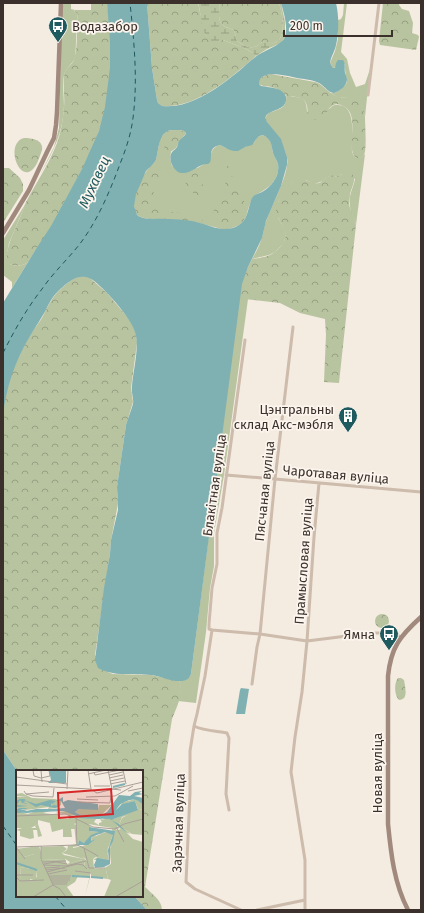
<svg xmlns="http://www.w3.org/2000/svg" width="424" height="913" font-family="'Fira Sans',sans-serif">
<style>
.green{fill:#b8c4a0}
.forest{fill:url(#forest-crowns)}
.wetland{fill:url(#wetland-marsh)}
.water{fill:#7fb0b2;fill-rule:evenodd}
.lines{fill:none;stroke-linecap:round;stroke-linejoin:round}
.ferry{stroke:#1f5a5e;stroke-width:1;stroke-dasharray:5 4;stroke-linecap:butt}
.street{stroke:#cdbbac;stroke-width:3}
.secondary{stroke:#a18a7d;stroke-width:4.5}
.labels{text-anchor:middle;stroke-width:3.5;stroke-linejoin:round;paint-order:stroke}
.poi-label{font-size:13px;fill:#3b302b;stroke:#fbf5ee;text-anchor:end}
.street-label{font-size:13px;fill:#3b302b;stroke:#fbf5ee}
.water-label{font-size:14px;font-style:italic;fill:#1f5a5e;stroke:#fbf5ee}
.inset-river{fill:none;stroke:#7fb0b2;stroke-width:2}
.inset-road{fill:none;stroke:#aaa098;stroke-width:1}
.view{fill:#d62828;fill-opacity:0.15;stroke:#d62828;stroke-width:2}
.inset-edge{fill:none;stroke:#3b302b;stroke-width:2}
</style>
<defs>
<pattern id="forest-crowns" width="20" height="18" patternUnits="userSpaceOnUse"><rect width="20" height="18" fill="#b8c4a0"/><path d="M2 6a3 3 0 1 1 6 0M12 15a3 3 0 1 1 6 0" fill="none" stroke="#97a083"/></pattern>
<pattern id="wetland-marsh" width="20" height="14" patternUnits="userSpaceOnUse"><rect width="20" height="14" fill="#b8c4a0"/><path d="M1 5h8M5 5V1M11 12h8M15 12V8" fill="none" stroke="#97a083"/></pattern>
</defs>
<rect width="100%" height="100%" fill="#f4ebe1"/>
<path class="green" d="M64 3H71V9L75 10 74 11 78 14C75 28 77 43 75 57 73 64 66 67 64 75 62 85 64 96 64 106 63 133 53 152 40 175L54 147 59 128 62 7Z
M344 3H347L341 52 347 59 350 73 356 87 365 84 370 69 365 117 361 105 347 98 337 97 331 93C338 93 344 88 347 82L345 70V64L336 63V67L334 68H333L330 63 335 51 338 39V20L341 19 343 15Z
M286 95C297 99 307 93 307 112 312 111 326 111 329 109 332 107 332 105 337 105 358 104 351 140 352 152L354 156 356 158 362 157 365 154 356 225C355 218 350 213 350 206 348 196 353 189 355 179L342 174 339 176H329L323 181 317 183H312L306 180 292 182 278 202V218L285 229 286 234 285 239 283 244 275 252 269 255 252 259C256 252 260 245 262 237 264 231 264 225 267 219 272 205 290 172 287 158 285 149 279 139 274 131 271 127 265 122 266 118 266 108 289 114 286 95Z
M162 135 171 152 170 158 172 166 191 171C196 168 203 166 206 162 213 156 209 148 220 145L226 148 245 147 254 143 257 137 263 135C273 140 271 144 273 153 274 157 277 160 278 164 280 175 273 185 264 190 262 192 258 193 256 195 250 199 248 210 246 217L224 229 218 228 195 222 168 219H148L149 167 154 163 156 160 160 139Z
M26 203 9 243 6 259 7 262C12 267 22 267 28 262L12 288V282L3 275V240Z
M240 292C241 297 244 298 248 299L224 475 214 533V566L210 588 206 632 196 703 178 701C180 695 182 688 179 681 184 681 189 679 191 674Z"/>
<path class="forest" d="M91 3H107C112 41 113 81 103 119 95 147 80 174 66 199 60 211 54 223 47 234 40 244 34 252 28 262 22 267 12 267 6 262V259C8 244 12 236 18 222 21 216 23 209 26 202 36 183 49 164 57 143 61 132 63 119 64 107 65 97 63 87 64 77 64 67 72 67 74 59 79 45 75 28 78 14L74 11 75 10H91Z
M147 3H198L202 21 206 36 218 42 221 40H223C235 45 247 47 256 56 232 77 196 109 162 106L158 103 157 100 152 68Z
M220 3H279C282 12 288 39 274 43 270 44 266 41 262 42 261 43 258 45 257 46 251 49 245 46 240 43 234 40 237 34 233 30 230 28 227 28 224 26 217 22 219 10 220 3Z
M383 3H399V5L402 9 409 11 413 23 412 33 418 35 419 37 416 50 380 45 379 41Z
M271 74 315 82C323 84 328 93 336 96 343 99 353 96 359 102 363 106 364 112 365 117 365 123 367 150 364 155 363 158 360 158 356 158 344 148 363 112 341 105 338 104 334 104 332 106 327 109 325 117 320 120H312L308 117C307 113 308 110 307 106 305 96 295 97 287 96 283 93 278 89 272 87 267 86 263 87 259 84 258 77 265 75 271 74Z
M170 130C175 131 180 129 185 131L186 134 181 139 176 148 169 153 166 152C163 142 158 134 170 130Z
M24 138C34 138 46 141 41 153 39 158 37 166 32 170 18 182 5 143 24 138Z
M151 166C175 180 135 200 160 210L200 216 203 219 201 223C190 221 179 219 168 219 158 218 146 221 137 215 135 212 134 209 134 205 133 195 143 173 151 166Z
M225 166H228C230 170 231 174 233 178 235 180 237 182 239 185 242 192 248 211 245 218 241 230 213 235 211 219 211 214 213 212 215 208 216 204 215 199 218 196 220 193 223 192 225 189 228 182 219 173 225 166Z
M3 168H9L20 178 23 184V191L3 223Z
M196 168 198 170V178L202 183 206 194V199L205 200 199 199 186 185C185 180 184 177 187 173Z
M346 172C360 173 352 186 350 194 350 197 349 201 349 204 350 211 355 217 356 225L339 383 324 382 326 335 325 319 300 313 280 303 244 299C242 297 241 297 240 294 239 285 248 267 252 259 258 258 264 258 270 255 278 251 288 241 285 231 283 224 277 219 276 211 275 204 286 187 292 182 303 174 309 185 319 183 323 182 325 178 329 176 332 174 334 177 337 176 340 176 343 173 346 172Z
M81 276 89 277 91 279 107 293 130 320 136 333 137 343 131 388 133 402 126 425 118 480 117 487 118 504 111 540 110 554 95 655 108 672 113 674 151 675 179 681C185 691 176 709 172 719L145 887C152 894 162 900 162 910H147L134 896H142V771H17L3 750V416C4 406 5 397 7 388 11 371 20 353 29 337 33 329 40 323 44 314 46 310 48 305 51 301 56 292 71 278 81 276Z
M375 621a7 7 0 1 1 14 0a7 7 0 1 1-14 0Z
M398 678H401L404 680C405 687 409 700 399 700 394 695 394 683 398 678Z"/>
<path class="wetland" d="M198 3H220C219 10 217 22 224 26 227 28 230 28 233 30 237 34 234 40 240 43 245 46 251 49 257 46 258 45 260 43 262 42 266 40 270 44 274 43 288 39 282 12 279 3H281L285 22V37L281 43 267 49 256 56C247 47 235 45 223 40 220 40 218 43 215 43 202 44 201 11 198 3Z"/>
<path class="water" d="M107 3H147L152 68 157 100 158 103 162 106C190 109 218 88 239 71 245 66 251 60 258 55 264 51 280 45 284 39 289 30 284 13 281 3H336C339 16 339 32 336 45 335 51 331 56 330 63L333 68H335L336 63 338 60H343C346 64 344 68 345 73 346 75 346 76 347 79 347 86 340 91 334 93 327 92 325 86 319 83 313 80 304 79 297 78 288 76 259 68 259 84L261 86C266 87 272 87 277 89 281 90 285 93 286 97 288 111 270 109 266 116 265 118 266 119 267 122L281 139 287 157V165L281 186 266 221 262 238 248 267 242 284 191 674C189 679 186 681 181 681 172 682 160 676 151 675 133 673 114 677 98 668L95 660 104 588 110 554 111 540 118 510V504L117 487 118 480 126 425C128 418 131 411 133 404 134 398 131 393 132 386 133 371 140 346 135 332 131 319 115 301 105 291 98 284 90 275 80 277 70 278 54 294 50 302 47 306 46 311 43 315 39 322 34 329 30 336 15 361 6 387 3 416V303L36 249 51 226 82 169 99 131 105 107 110 68V41ZM170 130C176 131 185 128 186 134 184 137 181 138 179 141 178 143 178 145 177 147 175 150 175 149 173 151 168 156 171 164 174 168 176 171 179 173 182 173 190 174 196 167 202 165 204 164 206 164 208 164 215 161 205 148 220 145L230 150 234 151H238L245 147 252 145C256 141 256 136 263 135 272 140 271 144 273 153 274 157 277 160 278 164 280 176 272 186 262 192 258 194 255 194 252 198 248 207 248 220 239 225 235 228 229 229 224 229 216 229 208 225 200 223 190 220 177 219 167 219 157 218 145 221 137 215L134 206 136 194 146 171 154 163 156 160C159 149 158 134 170 130Z
M241 688 249 689 245 714H236L240 690Z
M3 750 17 771V896H134L147 910H3Z"/>
<g class="lines">
<path class="ferry" d="M3 353C14 331 27 308 42 289 53 273 67 260 79 245 97 222 110 191 120 164 126 149 131 134 133 118 138 80 134 41 130 3
M3 826 17 846
M55 896 67 910"/>
<path class="street" d="M368 95 379 3
M226 475 275 479 421 492
M212 630 205 676 197 714 194 726 190 751V793L186 882 195 889 241 910
M212 630 209 629V624L212 588 217 564V533L222 508 245 340
M212 630 260 634 307 641 371 633H393L401 637
M252 684 257 647 260 634 275 479 293 327
M194 726C204 731 216 731 227 733L229 738 226 794 229 810
M257 910 305 900
M305 910V860L291 772 295 737 302 692 307 641 314 537 319 483"/>
<path class="secondary" d="M3 233 29 190 47 152 54 138 56 125 57 112 61 3
M408 910C394 883 391 854 388 824V676C391 647 400 636 421 617"/>
</g>
<defs>
<symbol id="bus-pin" viewBox="-11 -11 22 30"><path d="M0 17L-7.5 6A9.5 9.5 0 1 1 7.5 6Z" fill="#1f5a5e" stroke="#fbf5ee"/><path d="M-5-6H5V4H4V6H2V4H-2V6H-4V4H-5ZM-3.5-4V0h7V-4ZM-3.5 1.2v1.5H-2V1.2ZM2 1.2v1.5H3.5V1.2Z" fill="#fff"/></symbol>
<symbol id="building-pin" viewBox="-11 -11 22 30"><path d="M0 17L-7.5 6A9.5 9.5 0 1 1 7.5 6Z" fill="#1f5a5e" stroke="#fbf5ee"/><path d="M-4-6H4V6H1V3H-1V6H-4ZM-2.5-4.3h1.7v1.8h-1.7ZM.8-4.3h1.7v1.8H.8ZM-2.5-1h1.7V.8h-1.7ZM.8-1h1.7V.8H.8Z" fill="#fff"/></symbol>
</defs>
<g fill-rule="evenodd">
<use href="#bus-pin" x="47" y="15" width="22" height="30"/>
<use href="#building-pin" x="337" y="405" width="22" height="30"/>
<use href="#bus-pin" x="378" y="623" width="22" height="30"/>
</g>
<g class="labels">
<g class="poi-label">
<text x="72" y="31" text-anchor="start">Водазабор</text>
<text x="334" y="414">Цэнтральны<tspan x="334" dy="15">склад Акс-мэбля</tspan></text>
<text x="375" y="639">Ямна</text>
</g>
<g class="street-label">
<text transform="translate(336 474) rotate(5)" y="5">Чаротавая вуліца</text>
<text transform="translate(214 485) rotate(-82)" y="5">Блакітная вуліца</text>
<text transform="translate(264 491) rotate(-84)" y="5">Пясчаная вуліца</text>
<text transform="translate(303 561) rotate(-86)" y="5">Прамысловая вуліца</text>
<text transform="translate(377 773) rotate(-90)" y="5">Новая вуліца</text>
<text transform="translate(178 823) rotate(-88)" y="5">Зарэчная вуліца</text>
</g>
<g class="water-label">
<text transform="translate(94 182) rotate(-65)" y="5">Мухавец</text>
</g>
</g>
<g transform="translate(16 770)">
<rect width="127" height="127" fill="#f4ebe1"/>
<path d="M120 29 127 35V39L122 40 125 37 121 41 116 44 106 47 103 55 115 64 105 61 104 58 101 59H97L99 61 98 69 97 71 94 79 96 87 95 90 94 80 92 84 93 90H77L82 87 93 90 91 81 97 64 89 62 85 64H81L78 67 75 68 76 71 79 69H80L77 72 72 76H67L78 72 80 69 75 72H73L74 68 79 65 89 62 95 63H97V70L92 78 93 81 98 67 96 59 103 57 87 49 98 44 94 49H98L122 39 119 31 104 35 100 40 107 32ZM58 54 60 55 63 76 57 77V81L64 84 79 99 88 98 85 100H90L92 109 75 107V101L69 126 72 127H69V126L74 107 62 106 59 112 51 117 58 127H0V78L8 87 18 84 25 90 49 89 51 94 64 90 69 92 68 95 75 101 83 100H76L72 98 68 89 46 83 51 80 52 76 60 74ZM4 97 21 100V107L14 111V108H5Z" fill="#b8c4a0" fill-rule="evenodd"/>
<path d="M122 31 126 35 123 40 127 39V65L116 64 108 59V60L117 69 127 72V127H88L95 110 92 109 90 100 75 102 68 96 69 92 64 90 52 94 54 92 49 89 26 90 19 87 18 84 8 87 0 79 23 76 25 82V77L47 76 51 79 46 83 48 85 68 89 75 99H87L95 94 94 79 99 61 96 58 72 54 75 57 73 61 83 62 68 73 63 70 62 74 60 53 58 54 60 59H55L56 67H47V59L36 62 34 53 22 50V54L15 58H20L19 56 22 54 26 66 22 67 21 60H17L18 68 14 69 4 66V61L0 60 6 58H0V43H2L0 42V41L12 44 20 41H34L27 43 43 45 44 49H53L52 44 39 43 50 41 59 45 55 46 60 50V46L80 49 78 52 83 55V53L86 52 84 49 95 51 102 55 100 60 106 59 103 55 106 48 124 38 120 33H123ZM83 35H96L84 46H66L59 42 63 39H82ZM90 62 97 64 91 81 93 90 80 87 77 89 78 98 73 97 70 89 57 81V78L72 75 80 69 76 71 75 68ZM4 97 21 100 20 110 5 108Z" fill="#b8c4a0"/>
<path d="M6 23 16 28 39 29 45 31V35L41 38 32 39 33 37 10 40 0 39 3 38H0V27L11 26H0V24Z" fill="#b8c4a0"/>
<path d="M33 0H50V13H32L35 10ZM126 21 123 23 127 24 118 26 127 28V35L120 29 113 30 104 34 100 40 106 34 119 31 122 40 95 50 103 54 111 63 127 67 111 63 94 49 65 48 48 41 0 43V39L4 38H9L12 39H4L11 41 49 38 45 31H40L47 27V32L52 30 82 34V40L63 39 59 42 66 46H83L91 42 103 25 114 26 119 22ZM10 29 8 30 20 34 34 30 40 31 36 34 41 33 37 34 35 33V36L38 35 43 36 39 38 25 35 20 37 10 31 7 32 12 34 6 33 4 30 1 35 12 36 0 37V31L4 29ZM73 57 99 61 97 71 94 77V94L88 97 79 98 78 95 81 88 93 90 92 80 97 65 89 62 75 67V71L80 69 72 75H62L63 70 68 73 75 65 83 62 73 61Z" fill="#7fb0b2"/>
<path class="inset-river" d="M97 17 109 14M0 40 11 42 20 40H50L66 47 83 48 91 44 108 30 117 28 127 31M0 93 21 100M56 106 74 107M75 107 87 108"/>
<path class="inset-road" d="M17 0 18 6 25 8 34 6 33 0M25 0 26 12M72 0 75 19M92 0 96 19 105 20M107 0 110 14M78 2 79 5 104 0M72 4 90 0M93 5 107 2M0 7 51 14M93 8 107 5M94 11 108 8M94 14 109 11M0 15 74 19 81 23 127 12M78 16H94M51 19 52 0M8 21 10 24 17 26 37 27 38 18M112 21 127 18M10 24 33 22M70 27 99 26 117 16M61 29 82 30M62 32 94 33 95 26M0 46 50 44 77 57 99 59 108 54 127 49M100 57 108 72M61 75 68 78 73 98H89M25 76V89L37 115M0 77 61 75 60 48M0 77 9 89M68 78 82 86M27 92 50 91M28 94 40 92 51 94M28 95 50 96 70 91M29 98 44 97M30 100 49 98M59 101 75 103M31 102 61 94 67 95 71 99M32 104 51 100M0 105H17M33 106H55M0 107 4 111 28 110M34 108H54M35 110H54M36 112H52M37 114H51M17 127 37 115 44 119 50 127M99 127 127 111"/>
<path class="view" d="M95 19 97 44 43 48 42 23Z"/>
<rect width="127" height="127" class="inset-edge"/>
</g>
<rect width="424" height="913" fill="none" stroke="#3b302b" stroke-width="8"/>
<path d="M284 30v6h108v-6" fill="none" stroke="#3b302b" stroke-width="2"/>
<text x="290" y="30" font-size="12" fill="#3b302b" stroke="#fbf5ee" stroke-width="3" paint-order="stroke">200 m</text>
</svg>
